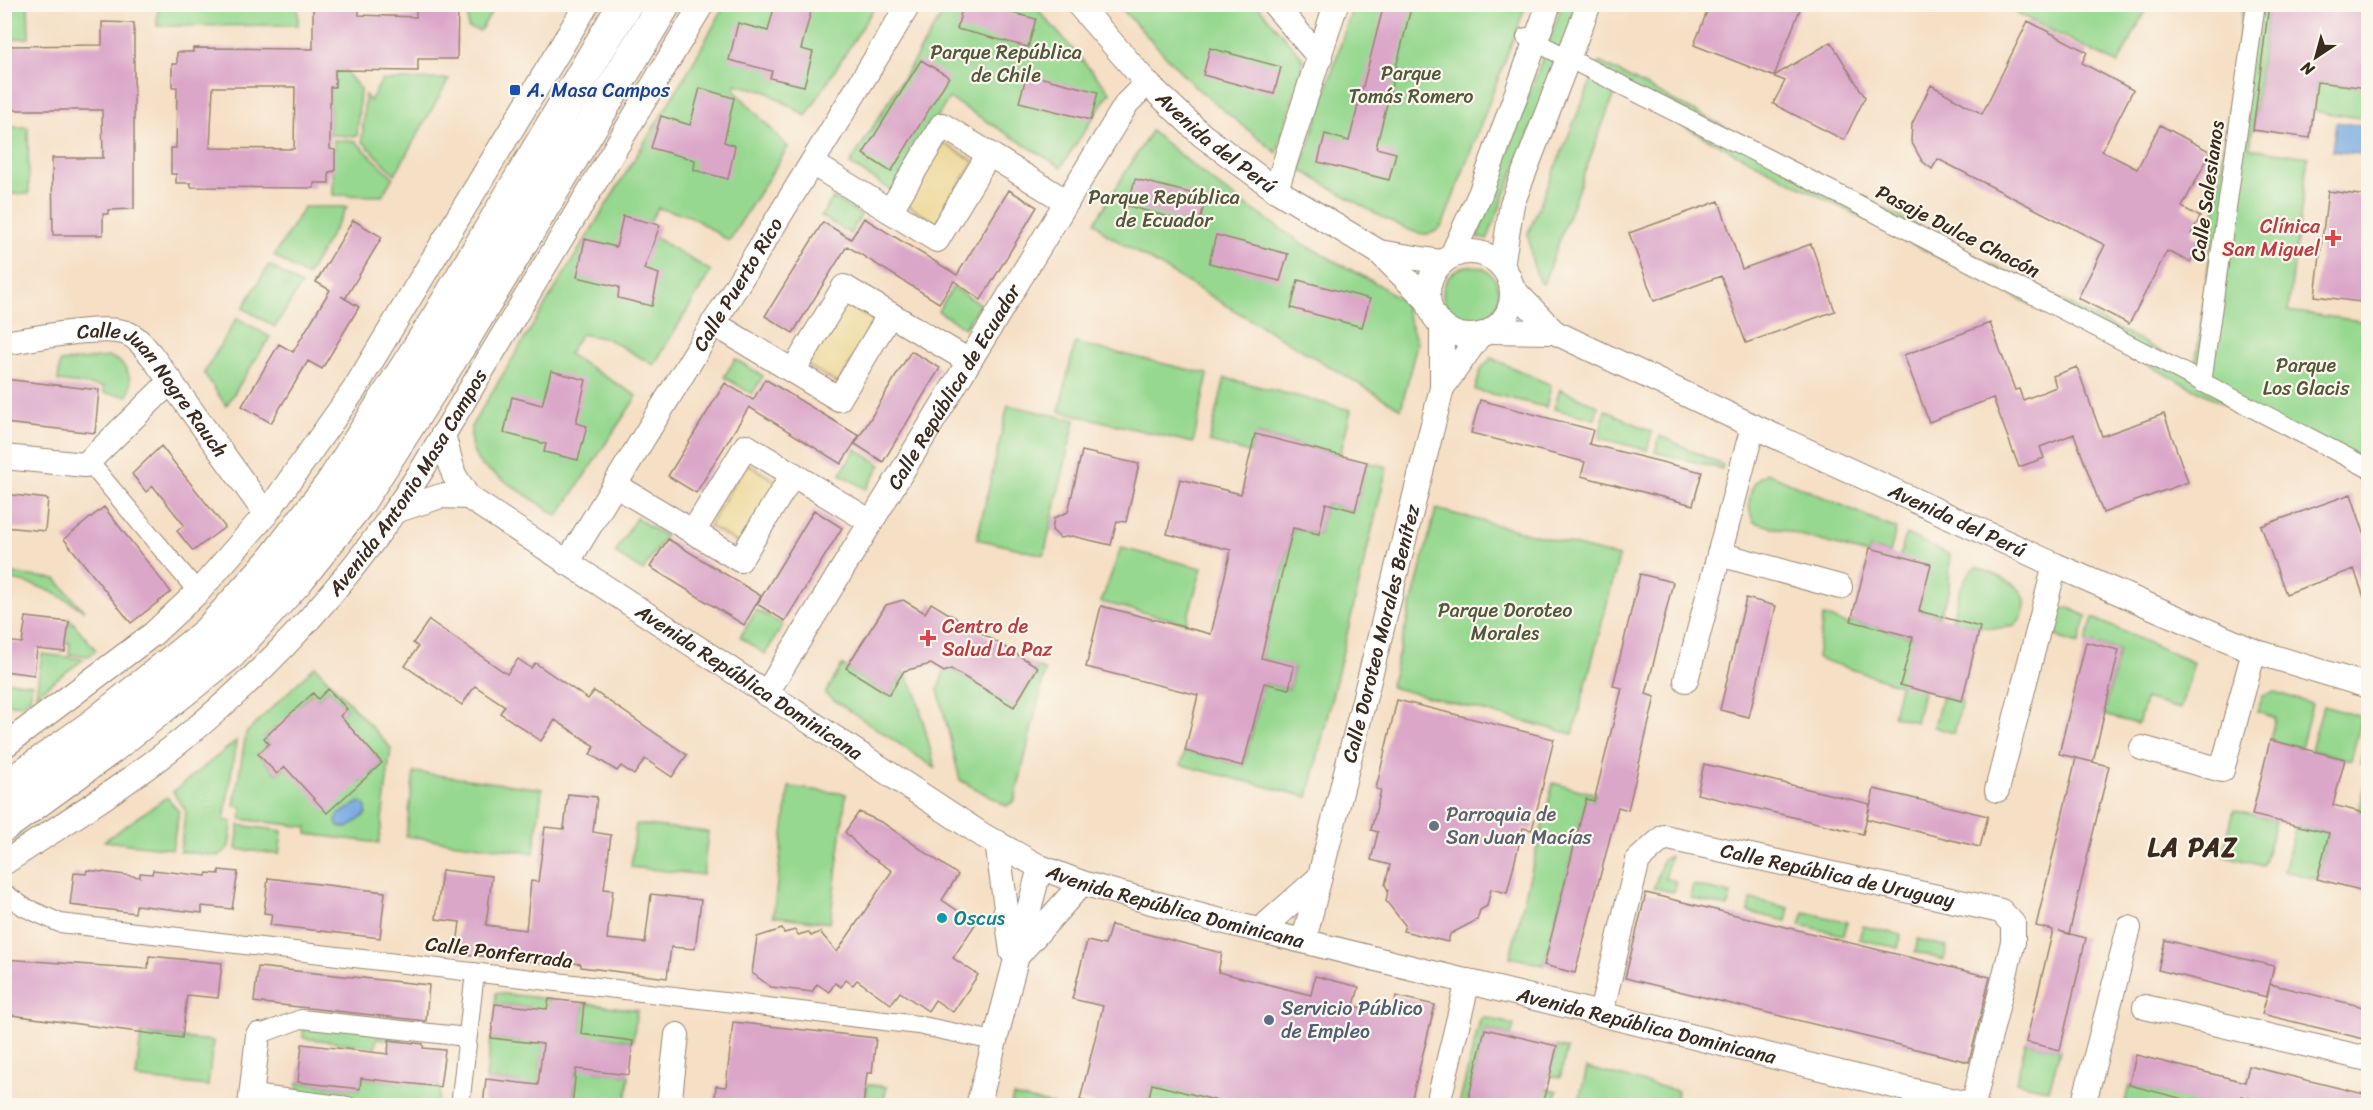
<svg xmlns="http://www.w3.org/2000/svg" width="2373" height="1110" font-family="Sriracha,sans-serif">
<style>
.green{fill:#96d88f;stroke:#688156;stroke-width:1.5;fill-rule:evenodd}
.sand{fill:#eeda9e;stroke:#94825e;stroke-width:1.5}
.water{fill:#74a9e1;stroke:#586a80;stroke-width:1.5}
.building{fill:#dba7c9;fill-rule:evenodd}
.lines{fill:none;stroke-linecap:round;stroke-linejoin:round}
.pedestrian-casing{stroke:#988472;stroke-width:20}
.minor-casing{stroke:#988472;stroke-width:26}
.trunk-casing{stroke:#988472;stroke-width:35}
.pedestrian{stroke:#fff;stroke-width:18}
.minor{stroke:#fff;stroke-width:24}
.trunk{stroke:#fff;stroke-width:33}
.transit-dot{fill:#1a4fb4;stroke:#fbf7ec;stroke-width:2}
.health-dot{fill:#e0444e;stroke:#fbf7ec;stroke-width:2}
.worship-dot{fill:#6b7280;stroke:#fbf7ec;stroke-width:2}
.culture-dot{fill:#0f9aa8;stroke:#fbf7ec;stroke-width:2}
.service-dot{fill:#5c6f8a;stroke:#fbf7ec;stroke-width:2}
.labels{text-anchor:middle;stroke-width:4.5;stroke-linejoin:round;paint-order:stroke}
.park-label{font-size:20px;fill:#52563a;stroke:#fbf7ec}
.transit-label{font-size:20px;fill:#164399;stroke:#fbf7ec;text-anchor:start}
.street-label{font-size:20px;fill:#3b2a1e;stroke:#fbf7ec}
.health-label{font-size:20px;fill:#be3a42;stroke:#fbf7ec;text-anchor:end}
.worship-label{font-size:20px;fill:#5b616d;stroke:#fbf7ec;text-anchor:start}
.culture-label{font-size:20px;fill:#0d838f;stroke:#fbf7ec;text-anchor:start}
.service-label{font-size:20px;fill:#4e5e75;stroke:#fbf7ec;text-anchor:start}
.district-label{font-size:26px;font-weight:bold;letter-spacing:1.5px;fill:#3b2a1e;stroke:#fbf7ec}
</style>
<rect width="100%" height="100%" fill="#fbf7ec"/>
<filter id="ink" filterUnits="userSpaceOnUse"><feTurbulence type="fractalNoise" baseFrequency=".0167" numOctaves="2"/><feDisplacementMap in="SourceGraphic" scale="12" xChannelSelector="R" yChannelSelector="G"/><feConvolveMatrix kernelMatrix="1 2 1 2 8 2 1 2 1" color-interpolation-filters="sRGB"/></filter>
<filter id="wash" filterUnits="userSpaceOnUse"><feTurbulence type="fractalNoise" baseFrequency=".008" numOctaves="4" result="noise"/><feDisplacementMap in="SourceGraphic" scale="24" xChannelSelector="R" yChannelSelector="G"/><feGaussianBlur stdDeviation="1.35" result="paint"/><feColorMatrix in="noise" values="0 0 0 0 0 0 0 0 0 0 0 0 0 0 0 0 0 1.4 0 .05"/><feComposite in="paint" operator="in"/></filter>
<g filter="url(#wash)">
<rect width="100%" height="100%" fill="#f5dfc5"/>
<path class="green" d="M4 5H28L29 38 5 39Z
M158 5H298V25L157 26Z
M468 5H496L480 31 468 28Z
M725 5H876L806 116 767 92 735 84V91L788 147 729 241 690 216 658 208 644 231 711 271 654 365 608 339 581 334 568 354 637 396 558 516 482 466C471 454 469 440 472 425L690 68Z
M948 5H1034L1110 92 1061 167 949 98 892 191 850 164Z
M1118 5H1257L1304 60 1277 153 1195 87Z
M1353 5H1526L1443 224C1438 230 1435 233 1427 234 1408 237 1323 182 1301 170Z
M1562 5H1580L1487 240 1477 237Z
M2001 5H2148L2118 64Z
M2243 5H2269L2250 148 2308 157 2288 311 2368 322V478L1615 91 1543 284 1539 282 1532 260 1528 233 1599 62 2195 369Z
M331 53 360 89 357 136 330 135V87H335V66Z
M449 79 395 174 362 141 365 95 370 101 382 80Z
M2317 82 2368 88V119L2313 111Z
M4 127H28L29 194H5Z
M1151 131 1221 188 1303 244 1381 286 1403 302 1417 343 1401 409 1106 234 1095 222Z
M334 140 355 141 393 177 382 196 333 195Z
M833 198 861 215 850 234 821 216Z
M304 207H347L307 276 274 256Z
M269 265 301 285 275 327 243 308Z
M1443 294a28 28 0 1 1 56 0a28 28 0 1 1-56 0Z
M953 287 980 304 965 328 938 311Z
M237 318 270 337 226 406 204 373Z
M1075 343 1208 374 1193 443 1059 411Z
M110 357C126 362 135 380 128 396L104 393V387L58 381 60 362Z
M1491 358 1551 385 1546 407 1475 390 1481 369Z
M735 359 763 376 752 394 724 377Z
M1225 378 1351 410 1340 455 1256 434 1250 453 1209 442Z
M1560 389 1598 406 1595 419 1554 409Z
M1008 405 1075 420 1044 555 977 539Z
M1605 410 1652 432 1647 450 1599 438Z
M1660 436 1723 465 1722 469 1655 452Z
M856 449 881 465 866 489 840 474Z
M1367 462 1387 467 1308 797 1181 765 1185 751 1244 766 1264 683 1289 689 1294 667 1261 658 1293 528 1319 534 1326 503 1355 511Z
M1768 473 1896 529 1890 553 1870 548 1868 554 1754 522C1745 505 1749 480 1768 473Z
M1436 509 1619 557 1573 734 1390 687Z
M636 518 665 536 643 571 615 553Z
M1906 534 1950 555 1949 592 1939 616 1908 608 1900 556Z
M1121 548 1202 568 1186 623 1101 602Z
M1976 567C2002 578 2045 590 2015 626 1993 631 1974 626 1952 620 1956 603 1961 577 1976 567Z
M5 573 56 579 84 611C59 593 36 583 5 579Z
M2069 608 2087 616 2079 644 2060 638 2055 634 2058 614 2062 609Z
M757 610 783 625 765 654 740 637Z
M1823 616 1850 625 1851 621 1924 640 1923 691 1916 722 1893 716 1900 685 1817 658Z
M69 618 96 650 89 656 69 654 70 643H66Z
M2093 618 2194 663 2180 709 2145 699 2138 724 2104 715 2119 650 2086 642Z
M42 654 84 659 36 694Z
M842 665 889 695 904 671 916 693 935 768 825 694Z
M315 666 391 748 379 843 307 834V827L241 819 242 807 234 806 246 733ZM328 689 347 709 325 730 359 738 382 763 360 783 300 754 277 774 258 754 269 744 264 738 277 726 283 731 304 712 299 706 312 693 318 699Z
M1038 667 1045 671 1015 800 1007 806 960 780 938 689 944 672 951 669 1014 707Z
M7 681 32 684 30 698 21 705 5 703Z
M2275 692 2312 704 2301 748 2270 740 2275 718 2257 712 2263 696Z
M1942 696 1962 701 1954 733 1934 727Z
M2323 706 2362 717 2351 760 2311 750Z
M2368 731V766L2360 763Z
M236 741 224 820 232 822 229 847 219 856 180 851 186 811 173 792Z
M414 772 542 789 534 853 406 836Z
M2368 772V814L2359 812Z
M1553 783 1596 794 1594 801 1586 800 1544 965 1510 957Z
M789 787 846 794 830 923 773 916Z
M167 797 179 812 172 849 104 841Z
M2234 810 2276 821 2263 866 2223 855Z
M636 824 708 832 703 875 631 867Z
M239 825 282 831 279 854 236 849Z
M2296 825 2329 833 2317 879 2284 871Z
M1670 856 1665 878 1676 881 1673 892 1654 888 1663 859Z
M1693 885 1731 894 1728 907 1690 898Z
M1751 899 1789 908 1786 921 1748 912Z
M1804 912 1847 922 1844 935 1800 925Z
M1863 926 1901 935 1898 948 1859 939Z
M1918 939 1947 947 1944 960 1915 952Z
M496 993 549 999 545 1030 529 1007 495 1004Z
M584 1003 637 1010 633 1041 605 1037 580 1040Z
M1484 1017 1514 1025 1511 1035 1485 1029 1468 1100 1491 1105H1459L1480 1020Z
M304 1023 403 1034 402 1041 377 1038 375 1047 303 1038Z
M141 1034 213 1041 208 1086 136 1078Z
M491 1038 519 1041 544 1039 536 1105 520 1083 486 1079Z
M2026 1042 2060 1050 2049 1090 2016 1082Z
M1557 1046 1567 1049 1560 1078 1550 1075Z
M579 1049 597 1051 595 1071 629 1075 626 1105 572 1106Z
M1587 1068 1678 1091 1675 1105H1578Z
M361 1078 440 1087 438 1105H378L296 1096 298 1082 359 1089Z
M831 1080 887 1087 882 1105 866 1106 867 1088 830 1084Z
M1152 1084 1238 1105 1147 1106Z
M2129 1085 2211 1105 2124 1106Z
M1546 1088 1557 1091 1553 1105 1543 1106Z
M1013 1096 1054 1105H1011Z"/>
<path class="sand" d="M943 143 974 161 936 223 906 204Z
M845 304 876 322 838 384 807 365Z
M746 463 777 482 740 544 709 526Z"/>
<path class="water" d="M2336 122 2368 127V155L2332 151Z
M360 802 366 807V814L348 828 338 826 336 822 338 815Z"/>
<g id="blocks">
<path class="building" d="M313 4H359V15L416 17V4H458L457 59H418V71L335 70V87H330V149L335 150V171L329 172V183H314V188L191 187V183H176V174H171V148H176L177 87H172V64H177V52H193V48L313 49ZM213 87H295L294 149 210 148Z
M775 4H813L801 49 813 52 804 86 770 78 772 71 729 60 738 23 768 31Z
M963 4H979L1036 19 1028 47 957 29Z
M1384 4H1412L1376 148 1396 153 1389 180 1318 162 1325 134 1349 141Z
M1710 4H1802L1774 76 1831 42 1865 97 1844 140 1773 104 1785 81 1694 45Z
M2269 4H2368V88L2317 82 2310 138 2253 130Z
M2028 21 2087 52 2082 63 2133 90 2102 151 2137 169 2160 125 2211 152 2182 207 2200 217 2191 234 2202 240 2190 262 2167 251 2129 324 2078 298 2105 245 1938 159 1932 169 1922 161 1911 141 1912 124 1931 85 1982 114Z
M102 22 134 23V209L108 210V214H103V235H53L52 158H103L102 110H4V46L102 45Z
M1210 48 1281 67 1274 94 1203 75Z
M921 60 949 77 891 172 863 154Z
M1027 74 1098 92 1091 120 1019 102Z
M700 88 734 98 724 142 735 146 728 179 694 170 695 160 651 148 661 116 690 125Z
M1135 179 1206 197 1199 225 1128 206Z
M1009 190 1037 207 981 300 954 281 939 303 847 246 793 333 765 316 823 222 851 239 864 218 957 275Z
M2328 191 2368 196V303L2315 296Z
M1719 201 1742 269 1811 244 1835 311 1746 343 1721 276 1654 301 1629 233Z
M623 216 660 225 644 269 659 274 652 306 618 298 619 287 577 277 585 239 616 247Z
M353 220 382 237 345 299 341 296 359 307 322 369 308 361 271 423 242 406 279 344 293 352 330 290 316 282Z
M1216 235 1288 254 1280 281 1209 263Z
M1298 280 1370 299 1362 327 1291 308Z
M1990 323 2015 390 2019 389 2023 400 2056 387 2053 376 2077 367 2102 436 2164 414 2188 482 2103 513 2074 434 2040 447 2044 458 2019 467 1993 398 1929 422 1904 355Z
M911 351 940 368 883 462 855 444Z
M551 371 586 380 576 423 587 426 578 460 544 452 546 444 504 433 512 397 542 405Z
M4 379 99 390 95 433 4 423Z
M765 379 859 436 841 464 749 407 696 493 668 476 725 383 753 400Z
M1480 400 1593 430 1589 444 1702 472 1693 505 1581 476 1585 462 1471 433Z
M1255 434 1367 462 1355 511 1326 503 1319 534 1293 528 1261 658 1294 666 1289 689 1264 683 1243 766 1185 751 1198 695 1086 667 1101 606 1211 634 1231 550 1167 534 1180 479 1241 494Z
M161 446 225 527 193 551 177 531 184 525 153 486 146 492 132 474Z
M1082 451 1139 464 1126 522 1117 521 1111 545 1072 536 1060 538 1052 530 1054 518 1068 512Z
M4 494 48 499 45 531 4 527Z
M2351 494 2368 545V602L2366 603 2354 569 2286 594 2261 526Z
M104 507 171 592 131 623 64 539Z
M814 510 842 528 785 621 757 604Z
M668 539 761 596 744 625 650 567Z
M1870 548 1931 564 1919 611 1980 627 1962 701 1900 685 1913 637 1851 621Z
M1640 574 1673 582 1646 694 1655 697 1628 810 1618 807 1575 973 1544 965 1586 799 1594 801 1608 744 1622 688 1613 686Z
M1746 598 1776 606 1749 717 1720 710Z
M903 600 925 613 931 603 1038 667 1014 707 951 669 944 672 931 664 904 671 889 695 846 668 886 605Z
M26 617 69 622 65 652 37 649 34 675 4 671V641L22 643Z
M429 620 507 674 518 659 531 668 535 663 588 699 594 691 687 755 672 777 645 759 634 775 621 766 617 771 590 754 595 746 555 720 541 741 500 713 505 706 475 686 462 705 405 666 418 647 413 643Z
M2086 642 2119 650 2093 762 2059 754Z
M328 689 347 709 340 716 382 763 327 813 285 767 277 774 258 754 269 744 264 738 313 693 318 699Z
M1397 700 1554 739 1532 830 1523 828 1507 893 1491 889 1487 906 1480 910 1477 920 1450 934 1448 942 1403 931 1405 925 1386 901 1388 890 1385 885 1390 865 1371 860 1378 832 1371 830 1381 790 1376 789Z
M2270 740 2345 759 2333 805 2368 814V892L2317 879 2329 833 2252 815Z
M2076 758 2109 766 2069 934 2059 931 2086 938 2060 1050 2026 1042 2053 930 2036 926Z
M1704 764 1870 804 1863 834 1697 794Z
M1874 789 1988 816 1980 847 1867 819Z
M568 794 597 797 593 832 611 835 604 889 613 890 607 939 645 943 651 894 701 900 695 949 671 947 667 978 581 967V964L543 959 542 963 456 953 460 922 436 919 442 870 492 876 486 925 526 930 531 881 538 882 545 827 564 829Z
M859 812 883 823 958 875 942 900 976 923 953 958 978 975 953 1012 935 1000 928 1011 900 992 891 1004 857 980 853 985 846 980 841 987 835 983 829 992 817 984 812 992 771 987 752 973 757 937 782 929 784 933 795 930 798 935 808 932 811 936 820 932 837 952 892 871 863 851 845 832Z
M87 870 140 877V873L152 874 153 870 206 876 207 873 219 874V870L238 872 232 909 202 906V913L136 905 135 913 70 905 74 873 86 874Z
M268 878 385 892 380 938 270 925 272 914 264 913Z
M1646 893 1990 977 1969 1062 1625 978Z
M1111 925 1222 953 1218 972 1311 995 1315 976 1359 987 1354 1006 1392 1015 1396 996 1435 1005 1410 1106H1238L1152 1084 1147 1106H1102L1080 1100 1103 1006 1072 999 1087 941 1105 945Z
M2165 940 2274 966 2267 997 2158 970Z
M149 956 222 963 218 998 187 995 182 1038 4 1014V959L148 969Z
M258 967 429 985 426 1021 254 1002Z
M2270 984 2368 1008V1040L2262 1014Z
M549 999 584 1003 581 1034 633 1041 629 1075 576 1069 572 1106H483L486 1079 538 1085 543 1044 491 1038 495 1004 547 1009Z
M733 1022 876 1038 872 1073H867L863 1106H714L716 1086 726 1087Z
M1485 1029 1557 1046 1543 1106H1491L1468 1100Z
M389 1040 423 1044V1048L445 1050 440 1087 361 1078 360 1089 298 1082 302 1044 388 1054Z
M2136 1055 2245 1082 2249 1066 2368 1095V1106H2282L2242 1096 2239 1106H2211L2129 1085Z"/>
</g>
</g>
<g filter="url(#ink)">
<use href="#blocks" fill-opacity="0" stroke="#988472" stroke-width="1.5"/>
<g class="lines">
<defs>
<path id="pedestrian" d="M1526 37 1846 198 2368 468
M2202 383 2256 4
M89 462 198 592
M4 893 24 907 60 923 918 1025 994 1041
M258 1035 301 1019 467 1037
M252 1094 348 1106
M460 1106 475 972"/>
<g id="minor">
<path id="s1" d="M1078 4 1147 83 1202 135 1276 190 1379 252 1428 301"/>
<path d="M1274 4 1320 58"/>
<path d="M812 163 937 240 989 154"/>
<path d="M1276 190 1336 4"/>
<path d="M890 211 942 125 1067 202"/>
<circle cx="1470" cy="294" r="42"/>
<path d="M1379 252 1441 262"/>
<path d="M1452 255 1480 194 1549 4"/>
<path d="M1502 266 1512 204 1589 4"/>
<path id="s2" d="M1512 288 1554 332 1753 426 2055 565 2254 651 2368 686"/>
<path d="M713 323 839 399 890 314"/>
<path d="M1491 331 1554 332"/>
<path id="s3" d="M4 343C32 339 106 323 129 334 139 339 145 348 152 356L266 514"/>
<path d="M793 371 844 287 969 361"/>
<path d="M1442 388 1479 336"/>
<path d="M443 434 454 475 468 497"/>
<path d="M4 457 85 465 171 381"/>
<path d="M615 485 740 560 793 474"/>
<path id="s4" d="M395 511 441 496 468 497 984 836 1040 867 1082 883 1209 918 1975 1106"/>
<path d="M693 532 746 446 871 522"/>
<path d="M1719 554 1840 587"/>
<path id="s5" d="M567 563 909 4"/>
<path d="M1686 680 1753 426"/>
<path id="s6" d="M766 694 1127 103 1147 83"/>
<path d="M4 746 153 634 198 592 266 514 354 390 587 4"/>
<path d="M2142 748 2222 770 2254 651"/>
<path d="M1997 790 2055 565"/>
<path d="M997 842 1012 952"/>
<path id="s7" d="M4 863C64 823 127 785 183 739 279 661 360 569 425 465L702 4"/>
<path d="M1260 930 1320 877"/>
<path id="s8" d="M1304 940 1442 388V326"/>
<path d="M1017 956 1082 883"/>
<path d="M2145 1007 2368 1059"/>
<path id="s9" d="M1601 1013 1638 860 1664 837 2001 911 2013 924V942L1973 1105"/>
<path d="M250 1106 258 1035"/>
<path d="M669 1106 677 1035"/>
<path d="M978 1106 1040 867"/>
<path d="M1441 1106 1440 1095 1468 981"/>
<path d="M2083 1106 2129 928"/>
</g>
<path id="trunk" d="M4 789 93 726 208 633 273 561 332 484 438 318 625 4
M4 825 110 748 230 653 296 581 358 503 465 336 664 4"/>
</defs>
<use href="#pedestrian" class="pedestrian-casing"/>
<use href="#minor" class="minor-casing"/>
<use href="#trunk" class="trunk-casing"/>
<use href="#pedestrian" class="pedestrian"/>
<use href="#minor" class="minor"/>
<use href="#trunk" class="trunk"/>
</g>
</g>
<rect class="transit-dot" x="509" y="84" width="12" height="12" rx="3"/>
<g class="health-dot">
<path d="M2330 229h6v6h6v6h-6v6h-6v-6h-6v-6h6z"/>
<path d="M925 629h6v6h6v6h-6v6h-6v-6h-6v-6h6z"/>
</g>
<circle class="worship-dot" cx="1434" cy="826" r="6"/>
<circle class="culture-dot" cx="942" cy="918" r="6"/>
<circle class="service-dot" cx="1269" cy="1020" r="6"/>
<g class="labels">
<g class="park-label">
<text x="1006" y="59">Parque República<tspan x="1006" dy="23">de Chile</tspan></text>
<text x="1411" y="80">Parque<tspan x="1411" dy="23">Tomás Romero</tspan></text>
<text x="1164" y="204">Parque República<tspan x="1164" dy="23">de Ecuador</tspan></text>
<text x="2306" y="372">Parque<tspan x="2306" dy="23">Los Glacis</tspan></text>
<text x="1505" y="617">Parque Doroteo<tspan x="1505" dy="23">Morales</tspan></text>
</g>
<g class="transit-label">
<text x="527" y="97">A. Masa Campos</text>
</g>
<g class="street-label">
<text dy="7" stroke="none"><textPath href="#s1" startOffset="196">Avenida del Perú</textPath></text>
<text transform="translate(2207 191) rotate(-82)" y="7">Calle Salesianos</text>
<text transform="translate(1958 231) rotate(27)" y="7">Pasaje Dulce Chacón</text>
<text dy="7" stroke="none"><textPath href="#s5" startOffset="327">Calle Puerto Rico</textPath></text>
<text dy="7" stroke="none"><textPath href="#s6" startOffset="360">Calle República de Ecuador</textPath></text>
<text dy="7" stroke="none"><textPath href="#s3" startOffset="177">Calle Juan Nogre Rauch</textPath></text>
<text dy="7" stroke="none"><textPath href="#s7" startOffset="561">Avenida Antonio Masa Campos</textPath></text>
<text dy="7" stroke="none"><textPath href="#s2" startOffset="506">Avenida del Perú</textPath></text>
<text dy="7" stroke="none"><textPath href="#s8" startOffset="316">Calle Doroteo Morales Benítez</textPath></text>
<text dy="7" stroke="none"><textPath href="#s4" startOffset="412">Avenida República Dominicana</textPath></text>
<text dy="7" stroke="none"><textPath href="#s9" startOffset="370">Calle República de Uruguay</textPath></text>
<text dy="7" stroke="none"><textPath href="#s4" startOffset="898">Avenida República Dominicana</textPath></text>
<text transform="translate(499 952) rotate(7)" y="7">Calle Ponferrada</text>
<text dy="7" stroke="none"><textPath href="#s4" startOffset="1384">Avenida República Dominicana</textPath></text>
</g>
<g class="health-label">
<text x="2320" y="233">Clínica<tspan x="2320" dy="23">San Miguel</tspan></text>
<text x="942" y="633" text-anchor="start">Centro de<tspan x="942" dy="23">Salud La Paz</tspan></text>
</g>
<g class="worship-label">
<text x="1446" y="821">Parroquia de<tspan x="1446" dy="23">San Juan Macías</tspan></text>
</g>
<g class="culture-label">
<text x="954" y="925">Oscus</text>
</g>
<g class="service-label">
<text x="1281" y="1015">Servicio Público<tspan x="1281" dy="23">de Empleo</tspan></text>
</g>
<g class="district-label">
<text x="2193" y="856">LA PAZ</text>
</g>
</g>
<rect width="2373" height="1110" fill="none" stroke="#fbf7ec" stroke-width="24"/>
<g transform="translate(2316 57) rotate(216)" stroke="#fbf7ec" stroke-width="4.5" paint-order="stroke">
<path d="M0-4.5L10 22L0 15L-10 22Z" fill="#3b2a1e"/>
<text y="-9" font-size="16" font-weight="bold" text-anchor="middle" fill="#3b2a1e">N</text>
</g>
</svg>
